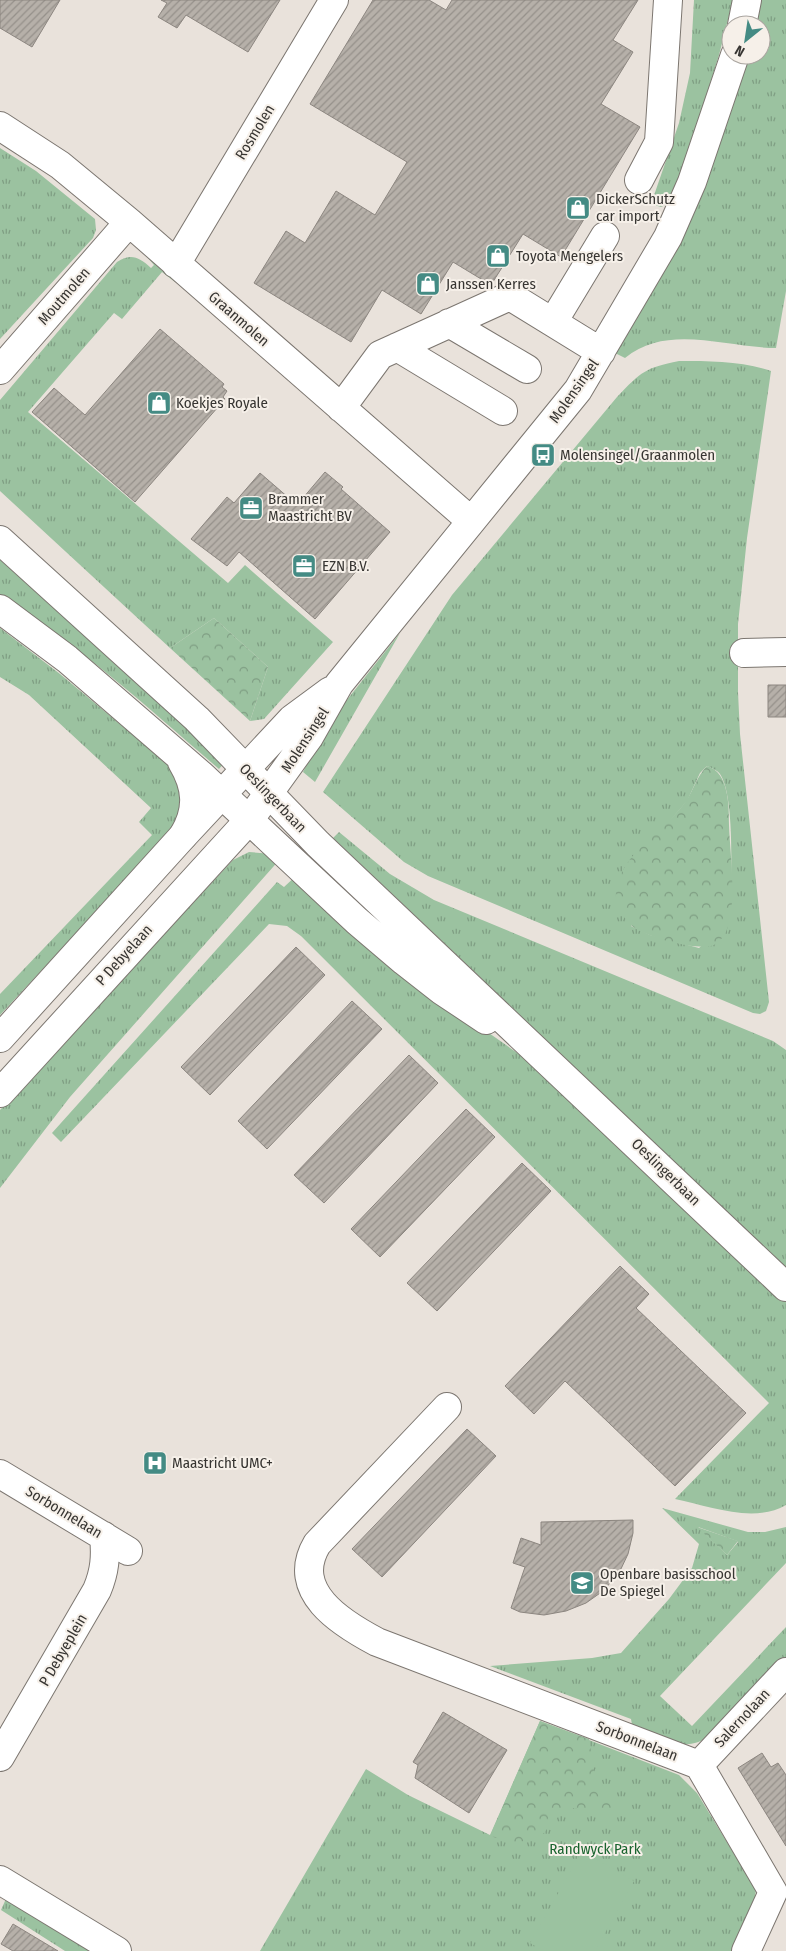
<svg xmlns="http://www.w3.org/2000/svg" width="786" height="1951" font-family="'Fira Sans Condensed',sans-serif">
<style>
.grass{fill:url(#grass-tufts);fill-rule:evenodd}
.forest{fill:url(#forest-crowns)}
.pitch{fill:#9bc2a0}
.building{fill:url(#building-hatch);stroke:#8c8680}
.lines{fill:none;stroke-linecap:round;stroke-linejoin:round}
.minor-casing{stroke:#7c7670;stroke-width:30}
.major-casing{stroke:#7c7670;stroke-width:30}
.minor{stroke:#fff;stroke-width:28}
.major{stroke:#fff;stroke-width:28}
.labels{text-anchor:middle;stroke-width:4;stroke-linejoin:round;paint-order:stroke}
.street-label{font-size:15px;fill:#373532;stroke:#f6f0e9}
.poi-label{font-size:15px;fill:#373532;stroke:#f6f0e9;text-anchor:start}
.park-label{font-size:15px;fill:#19632e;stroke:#f6f0e9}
</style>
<defs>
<pattern id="grass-tufts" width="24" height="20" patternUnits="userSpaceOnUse" patternTransform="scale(1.25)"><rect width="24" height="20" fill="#9bc2a0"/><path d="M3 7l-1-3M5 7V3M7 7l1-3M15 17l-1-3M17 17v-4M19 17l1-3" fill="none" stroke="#7f9e83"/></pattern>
<pattern id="forest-crowns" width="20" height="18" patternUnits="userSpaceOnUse" patternTransform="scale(1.25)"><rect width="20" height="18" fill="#9bc2a0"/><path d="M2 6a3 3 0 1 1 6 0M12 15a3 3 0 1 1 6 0" fill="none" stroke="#7f9e83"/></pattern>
<pattern id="building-hatch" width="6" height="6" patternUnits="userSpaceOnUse" patternTransform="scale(1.25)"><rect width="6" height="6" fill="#b6b0a9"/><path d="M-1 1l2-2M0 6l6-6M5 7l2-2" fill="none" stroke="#95908a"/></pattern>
</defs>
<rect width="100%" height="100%" fill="#e9e2db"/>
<path class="grass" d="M694 0H733L719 55 685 165 669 203 661 207 651 204 679 123 690 73Z
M761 0H786V291L776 348C726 348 668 323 625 358L615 353 748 55H761V25H756Z
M0 148 36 171 95 219 96 230 93 238 0 339Z
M152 253 179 278 175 282 162 272 122 319 114 313 28 412 228 583 245 565 333 642 264 719 250 721 268 667 214 618 170 648 0 491V400L117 262C131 253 139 257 151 268L154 265 148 258Z
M679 361C710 361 742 361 771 371L747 538 738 624V692L740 734 769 1002 766 1011 760 1014 753 1013 428 876 404 862 323 792 452 595 617 397C642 371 645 368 679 361ZM707 766C711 768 717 770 720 774 736 797 731 892 729 922L699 948 650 935 631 926 668 823 687 801 700 773Z
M0 553 225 762 219 769C148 708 80 645 0 597Z
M0 628 60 674 170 766 185 799 175 827 0 1015V994L152 835 139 822 151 808 29 695 0 677Z
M400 633 315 782 303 772 327 725Z
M339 832 390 874 434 900 773 1041 786 1050V1273L501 997 333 838Z
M249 852 272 854 281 858 70 1097 0 1188V1110L233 860Z
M298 874 476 1024 536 1066 597 1119 786 1302V1505C753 1524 710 1506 675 1499L769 1403 301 936 287 926 269 924 61 1142 52 1133 277 882 284 887Z
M662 1508 748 1532H765L786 1527V1563L660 1696 692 1726 786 1627V1657L712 1734C687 1755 661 1739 633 1730L631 1719 490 1666 592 1658 621 1653 669 1599 692 1568 699 1544ZM698 1527 737 1541 738 1542 727 1555Z
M540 1721 679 1775 697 1793 756 1890 753 1909 732 1951H260L366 1769 408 1795 490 1835Z
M9 1892 108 1951H65L1 1910Z"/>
<path class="forest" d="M214 618 268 667 250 721 170 648Z
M707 766C729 772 729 806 729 825 730 855 738 908 725 934 722 939 716 945 711 946 694 950 645 937 632 926 626 921 617 907 616 900 614 856 664 833 686 801 694 789 697 776 707 766Z
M697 1527 738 1541 727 1555Z
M540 1721 589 1739 594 1770 615 1810 611 1815 572 1808 555 1819 539 1839 513 1843 490 1836Z"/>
<path class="pitch" d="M582 1851 634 1881 595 1951H544L530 1943Z"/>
<path class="building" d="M0 0H60L32 47 0 28Z
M161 0H280L248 52 186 15 177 28 158 17 167 3Z
M373 0H429L446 10 452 0H638L613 40 633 52 601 104 640 127 561 257 523 234 491 285 453 262 421 314 382 290 351 342 254 283 286 231 305 243 336 191 375 215 407 162 310 104Z
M160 329 224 384 222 387 227 391 223 397 225 399 135 502 32 412 54 388 85 415Z
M325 472 343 487 341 489 390 532 315 619 239 552 227 566 191 539 227 497 234 503 260 473 297 505Z
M768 685H786V717H768Z
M296 947 325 975 210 1095 181 1067Z
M352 1001 382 1029 267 1149 238 1121Z
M409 1055 438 1083 324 1203 294 1175Z
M466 1109 495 1137 380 1257 351 1229Z
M522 1163 551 1191 437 1311 407 1283Z
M620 1266 649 1294 636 1308 746 1413 675 1486 565 1381 534 1414 505 1386Z
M467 1429 496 1456 382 1577 352 1549Z
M633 1520V1533L628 1554 619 1573 603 1591 586 1603 566 1611 544 1615 520 1612 511 1608 525 1567 513 1563 521 1538 541 1545V1522Z
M443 1712 507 1750 469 1813 415 1778 418 1765 413 1762Z
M762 1753 771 1767 778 1763 786 1775V1846L738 1768Z
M13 1924 58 1951H13L1 1944Z"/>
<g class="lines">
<defs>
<path id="minor" d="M742 25 747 0
M0 126 60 165 129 222 471 521
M639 180 659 142 668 0
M176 264 334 0
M553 322 605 236
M449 323 527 369
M397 347 503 411
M0 370 129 222
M341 408 380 355 510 296 601 352
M744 653 786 652
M0 1038 183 836 292 719 330 691
M0 1093 250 819 309 737 339 684 578 390 668 237 692 182 735 55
M447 1407 317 1544C289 1591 341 1623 377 1642L699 1765 773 1892
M0 1474 128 1551
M0 1757 97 1590C105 1571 106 1556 104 1536
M699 1765 786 1672
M0 1880 117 1951
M746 1951 773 1892"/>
<path id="major" d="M0 540 197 719 318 844 786 1287
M0 609 67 659 200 774 357 921 404 961 441 990 486 1020
M182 762C197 787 199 810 183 836"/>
</defs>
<use href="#minor" class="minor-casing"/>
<use href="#major" class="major-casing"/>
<use href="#minor" class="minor"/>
<use href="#major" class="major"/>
</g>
<defs>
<symbol id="shop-square" viewBox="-11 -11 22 22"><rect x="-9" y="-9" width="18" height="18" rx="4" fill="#448b84" stroke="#f6f0e9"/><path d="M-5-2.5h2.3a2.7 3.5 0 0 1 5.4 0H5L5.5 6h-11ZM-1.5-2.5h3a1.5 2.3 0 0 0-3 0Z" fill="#fff"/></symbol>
<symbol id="bus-square" viewBox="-11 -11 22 22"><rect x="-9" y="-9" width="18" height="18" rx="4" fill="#448b84" stroke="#f6f0e9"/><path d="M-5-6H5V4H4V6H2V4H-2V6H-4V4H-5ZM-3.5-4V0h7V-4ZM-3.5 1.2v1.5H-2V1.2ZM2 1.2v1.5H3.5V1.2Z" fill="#fff"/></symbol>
<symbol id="office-square" viewBox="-11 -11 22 22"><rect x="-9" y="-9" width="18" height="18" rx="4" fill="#448b84" stroke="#f6f0e9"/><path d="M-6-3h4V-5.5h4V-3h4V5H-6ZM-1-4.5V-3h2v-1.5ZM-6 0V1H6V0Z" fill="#fff"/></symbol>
<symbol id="hospital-square" viewBox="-11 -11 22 22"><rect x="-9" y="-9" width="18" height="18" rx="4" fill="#448b84" stroke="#f6f0e9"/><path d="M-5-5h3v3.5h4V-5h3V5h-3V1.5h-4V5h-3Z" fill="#fff"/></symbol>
<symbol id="school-square" viewBox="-11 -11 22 22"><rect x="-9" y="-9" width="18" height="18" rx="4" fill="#448b84" stroke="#f6f0e9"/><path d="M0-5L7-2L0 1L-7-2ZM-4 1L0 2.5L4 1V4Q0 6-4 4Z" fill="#fff"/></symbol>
</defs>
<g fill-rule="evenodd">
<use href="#shop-square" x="564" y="194" width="28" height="28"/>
<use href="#shop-square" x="484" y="242" width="28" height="28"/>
<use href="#shop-square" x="414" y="270" width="28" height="28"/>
<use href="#shop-square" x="145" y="389" width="28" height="28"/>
<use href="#bus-square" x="529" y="441" width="28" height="28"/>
<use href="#office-square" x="237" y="494" width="28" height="28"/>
<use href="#office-square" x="290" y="552" width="28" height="28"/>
<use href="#hospital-square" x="141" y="1449" width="28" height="28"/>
<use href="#school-square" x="568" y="1569" width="28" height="28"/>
</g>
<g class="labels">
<g class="street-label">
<text transform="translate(255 132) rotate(-59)" y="5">Rosmolen</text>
<text transform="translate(64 296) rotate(-49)" y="5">Moutmolen</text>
<text transform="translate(239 319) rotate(41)" y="5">Graanmolen</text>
<text transform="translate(574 391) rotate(-55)" y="5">Molensingel</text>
<text transform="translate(305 740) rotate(-57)" y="5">Molensingel</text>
<text transform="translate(273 798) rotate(46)" y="5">Oeslingerbaan</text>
<text transform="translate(124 955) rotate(-48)" y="5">P Debyelaan</text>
<text transform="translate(666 1172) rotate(44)" y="5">Oeslingerbaan</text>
<text transform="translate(64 1512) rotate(31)" y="5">Sorbonnelaan</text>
<text transform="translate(63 1650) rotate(-60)" y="5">P Debyeplein</text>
<text transform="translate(742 1718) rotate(-47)" y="5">Salernolaan</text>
<text transform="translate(637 1741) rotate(21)" y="5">Sorbonnelaan</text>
</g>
<g class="poi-label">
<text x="596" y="204">DickerSchutz<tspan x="596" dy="17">car import</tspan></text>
<text x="516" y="261">Toyota Mengelers</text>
<text x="446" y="289">Janssen Kerres</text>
<text x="176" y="408">Koekjes Royale</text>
<text x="560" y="460">Molensingel/Graanmolen</text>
<text x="268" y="504">Brammer<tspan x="268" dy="17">Maastricht BV</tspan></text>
<text x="322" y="571">EZN B.V.</text>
<text x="172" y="1468">Maastricht UMC+</text>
<text x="600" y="1579">Openbare basisschool<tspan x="600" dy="17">De Spiegel</tspan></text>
</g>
<g class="park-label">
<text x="595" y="1854">Randwyck Park</text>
</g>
</g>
<g transform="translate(746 40) rotate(210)"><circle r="24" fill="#f6f0e9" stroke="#aaa5a0"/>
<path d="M0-4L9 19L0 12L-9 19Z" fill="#448b84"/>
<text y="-8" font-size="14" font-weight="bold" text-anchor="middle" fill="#373532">N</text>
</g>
</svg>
